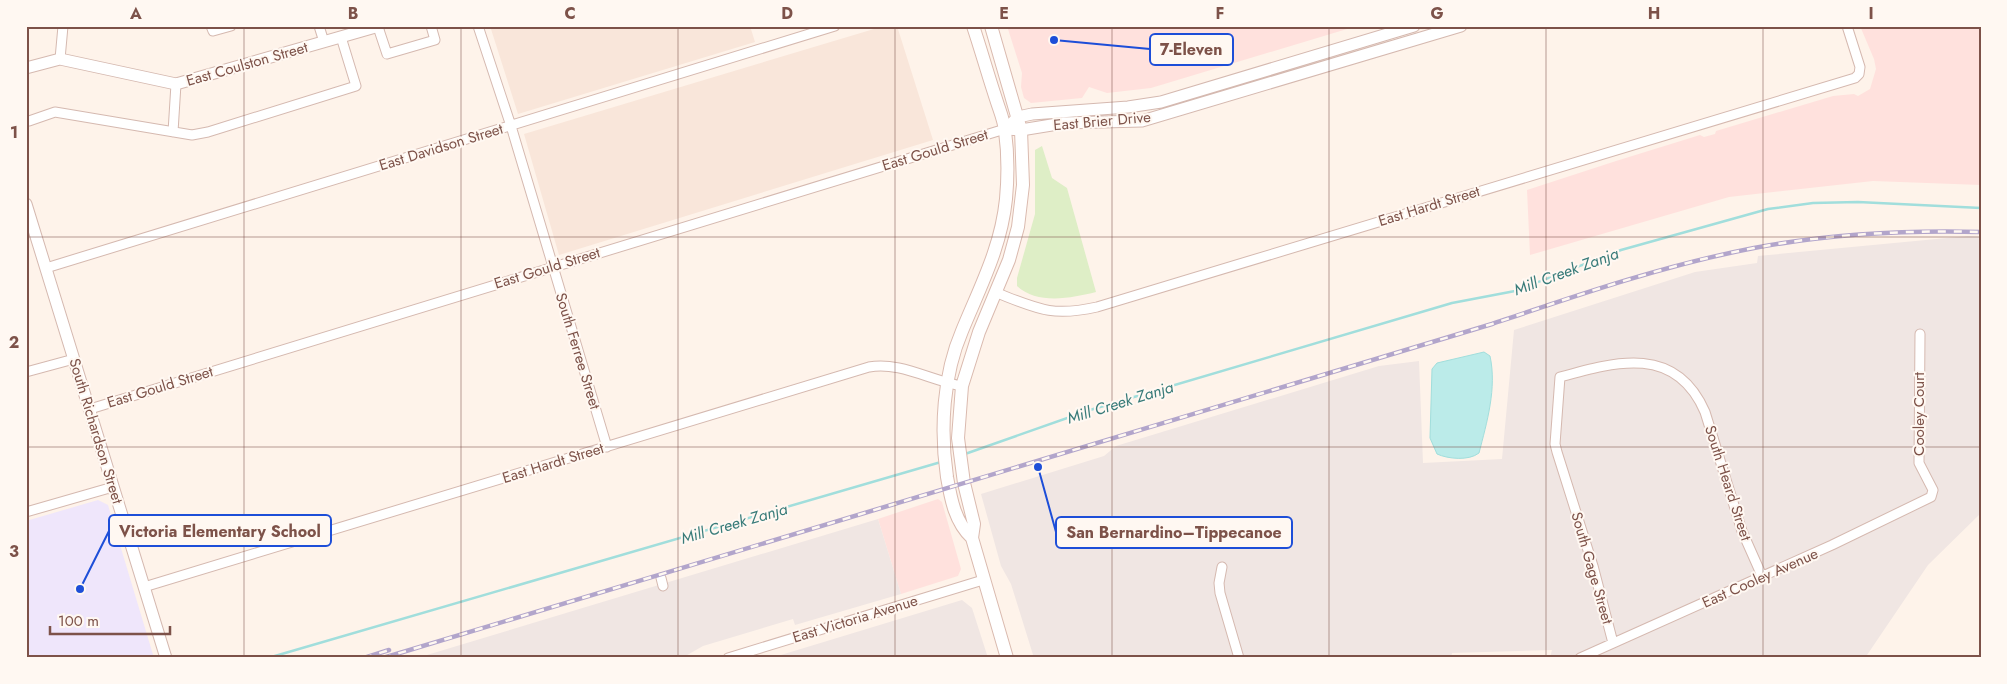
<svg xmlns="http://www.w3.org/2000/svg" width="2007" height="684" font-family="Jost,sans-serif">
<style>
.residential{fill:#f9e6da}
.commercial{fill:#ffe1dd}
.industrial{fill:#f0e6e3}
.education{fill:#efe6fb}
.green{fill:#deeec6}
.water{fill:#bbebe9;stroke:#a1dedc}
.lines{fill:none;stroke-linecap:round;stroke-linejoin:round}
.stream{stroke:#a1dedc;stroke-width:2.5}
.minor-casing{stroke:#d5b9b0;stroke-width:11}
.tertiary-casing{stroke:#d5b9b0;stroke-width:13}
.secondary-casing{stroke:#dabaaf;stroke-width:14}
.minor{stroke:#fff;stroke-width:9}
.tertiary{stroke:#fff;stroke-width:11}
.secondary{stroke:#fff;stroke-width:12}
.rail-casing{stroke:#b2a5cb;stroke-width:4.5}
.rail{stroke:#fff8f2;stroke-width:2.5;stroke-dasharray:8;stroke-linecap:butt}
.grid{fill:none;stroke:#7d5249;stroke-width:1;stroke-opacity:0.55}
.labels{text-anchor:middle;stroke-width:4;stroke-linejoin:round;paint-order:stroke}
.street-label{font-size:15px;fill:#7d5249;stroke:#fff8f2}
.water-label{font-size:16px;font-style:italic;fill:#387b79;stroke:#fff8f2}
.leader{fill:none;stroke:#1d4ed8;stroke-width:2}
.callout-dot{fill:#1d4ed8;stroke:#fff8f2;stroke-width:2}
.callout{fill:#fff8f2;stroke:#1d4ed8;stroke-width:2}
.callout-label{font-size:16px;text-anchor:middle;font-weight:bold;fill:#7d5249}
.neatline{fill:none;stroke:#7d5249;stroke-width:2}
.grid-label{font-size:16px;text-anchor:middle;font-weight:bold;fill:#7d5249}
</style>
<rect width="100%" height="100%" fill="#fef3ea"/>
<path class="residential" d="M490 26H750L755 42 518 114Z
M884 26H897L933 140 559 255 524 134Z"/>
<path class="commercial" d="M1007 26H1357L1151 88 1107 93 1089 87 1082 98 1031 103 1024 98 1021 87 1022 73Z
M1860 26H1981V185L1873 181 1729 197 1530 255 1527 190 1616 161 1700 135 1704 137 1715 134 1716 131 1833 96 1854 94 1858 96 1870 89 1876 69 1874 59Z
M938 499 942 502 961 569 958 576 901 594 878 519Z"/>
<path class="industrial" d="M1968 236 1981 237V513L1928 565 1865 658H1550L1552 650 1452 653 1451 658H1034L1011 584 1001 566 981 494 1104 456 1116 446 1379 366 1419 361 1423 463 1502 459 1514 330 1695 272 1757 263 1758 256Z
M878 519 901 594 795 625 793 619 703 646 682 658H417Z
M962 600 972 608 988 658H771Z"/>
<path class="education" d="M98 500 108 505 154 658H26V521Z"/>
<path class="green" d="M1042 146 1052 178 1067 188 1096 292C1072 298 1037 305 1017 286V278L1035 214V150Z"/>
<path class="water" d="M1484 352 1490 356C1497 388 1487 422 1479 453 1469 461 1448 459 1437 454L1430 438 1432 369 1437 363Z"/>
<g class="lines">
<path class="stream" d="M965 454 1090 410 1452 303 1515 291 1621 250 1768 209 1813 203 1858 202 1981 208
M268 658 941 462"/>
<defs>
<path id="minor" d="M211 26 213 31 231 26
M319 26 324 42
M478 26 511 126 607 447
M378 27 387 54 435 40 431 26
M60 59 63 26
M29 121 55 112 192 135 208 132 356 86 341 37
M173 132 176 84
M46 268 835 26
M997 293C1038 309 1052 317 1097 307L1855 78 1859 74 1860 67 1847 26
M26 372 74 359
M90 409 1005 129
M26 512 113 487
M1222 567 1219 583 1220 593 1239 658
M661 578 663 586
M144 587 869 367C899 361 932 381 962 386
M1613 643 1593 566 1557 452 1555 444 1560 377C1617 361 1676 345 1705 412L1742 531 1762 576
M728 658 983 580
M1580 658 1832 545 1931 497 1933 490 1919 463 1920 334"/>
<path id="tertiary" d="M26 68 60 59 176 84 379 26
M1011 124 1018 117 1032 114 1128 107 1161 102 1414 26
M1005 129 1021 130 1064 123 1142 121 1461 26
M26 204 166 658"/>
<path id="secondary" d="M991 26 1021 130 1023 185 1018 227 1009 260 979 332 962 386 958 438 964 483 974 524 972 538 1007 658
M972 538C955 522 951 500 947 477 940 430 943 375 962 331 980 287 1001 248 1006 199 1008 177 1008 153 1005 131 1004 120 999 109 996 99 988 75 981 50 973 26"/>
</defs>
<use href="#minor" class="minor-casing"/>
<use href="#tertiary" class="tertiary-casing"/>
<use href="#secondary" class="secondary-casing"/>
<use href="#minor" class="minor"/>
<use href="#tertiary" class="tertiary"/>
<use href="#secondary" class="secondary"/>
<defs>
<path id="rail" d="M364 658 389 650
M383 658 1492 324C1578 295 1665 265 1754 248 1829 234 1905 230 1981 232"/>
</defs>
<use href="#rail" class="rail-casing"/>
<use href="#rail" class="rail"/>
</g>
<path class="grid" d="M244 26V658M461 26V658M678 26V658M895 26V658M1112 26V658M1329 26V658M1546 26V658M1763 26V658M26 237H1981M26 447H1981"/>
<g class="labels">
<g class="street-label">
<text transform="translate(247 64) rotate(-16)" y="5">East Coulston Street</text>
<text transform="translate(1102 121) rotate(-5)" y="5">East Brier Drive</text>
<text transform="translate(441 147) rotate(-17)" y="5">East Davidson Street</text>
<text transform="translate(935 150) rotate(-17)" y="5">East Gould Street</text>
<text transform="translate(1429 206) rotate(-17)" y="5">East Hardt Street</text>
<text transform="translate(547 268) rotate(-17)" y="5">East Gould Street</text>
<text transform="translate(578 351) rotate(73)" y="5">South Ferree Street</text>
<text transform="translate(160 387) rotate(-17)" y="5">East Gould Street</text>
<text transform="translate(1919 414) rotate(-90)" y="5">Cooley Court</text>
<text transform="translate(96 431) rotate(73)" y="5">South Richardson Street</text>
<text transform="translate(553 463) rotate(-17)" y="5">East Hardt Street</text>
<text transform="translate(1728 483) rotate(72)" y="5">South Heard Street</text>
<text transform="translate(1592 568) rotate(74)" y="5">South Gage Street</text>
<text transform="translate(1760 578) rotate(-24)" y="5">East Cooley Avenue</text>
<text transform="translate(855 619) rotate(-17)" y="5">East Victoria Avenue</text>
</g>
<g class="water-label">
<text transform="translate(1566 271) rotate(-20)" y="6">Mill Creek Zanja</text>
<text transform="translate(1120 402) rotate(-17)" y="6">Mill Creek Zanja</text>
<text transform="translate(734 523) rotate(-16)" y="6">Mill Creek Zanja</text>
</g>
</g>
<path class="leader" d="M1054 40L1150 49M80 589L109 531M1038 467L1056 532"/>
<g class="callout-dot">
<circle cx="1054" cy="40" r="5"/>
<circle cx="80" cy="589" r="5"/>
<circle cx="1038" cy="467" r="5"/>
</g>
<g class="callout">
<rect x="1150" y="34" width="83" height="31" rx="5"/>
<rect x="109" y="515" width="222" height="31" rx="5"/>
<rect x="1056" y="517" width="236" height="31" rx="5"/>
</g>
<g class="callout-label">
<text x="1191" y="55">7-Eleven</text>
<text x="220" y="537">Victoria Elementary School</text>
<text x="1174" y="538">San Bernardino–Tippecanoe</text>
</g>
<rect width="2007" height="684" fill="none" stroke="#fff8f2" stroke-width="55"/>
<path d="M50 626v8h120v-8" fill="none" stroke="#7d5249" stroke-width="2.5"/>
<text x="58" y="626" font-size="15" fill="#7d5249" stroke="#fff8f2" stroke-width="4" paint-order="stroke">100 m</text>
<rect x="28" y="28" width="1952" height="628" class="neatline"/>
<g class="grid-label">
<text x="136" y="19">A</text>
<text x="353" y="19">B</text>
<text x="570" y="19">C</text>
<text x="787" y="19">D</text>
<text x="1004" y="19">E</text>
<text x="1220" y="19">F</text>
<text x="1437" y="19">G</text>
<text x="1654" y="19">H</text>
<text x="1871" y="19">I</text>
<text x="14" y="138">1</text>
<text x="14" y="348">2</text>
<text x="14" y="557">3</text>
</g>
</svg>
